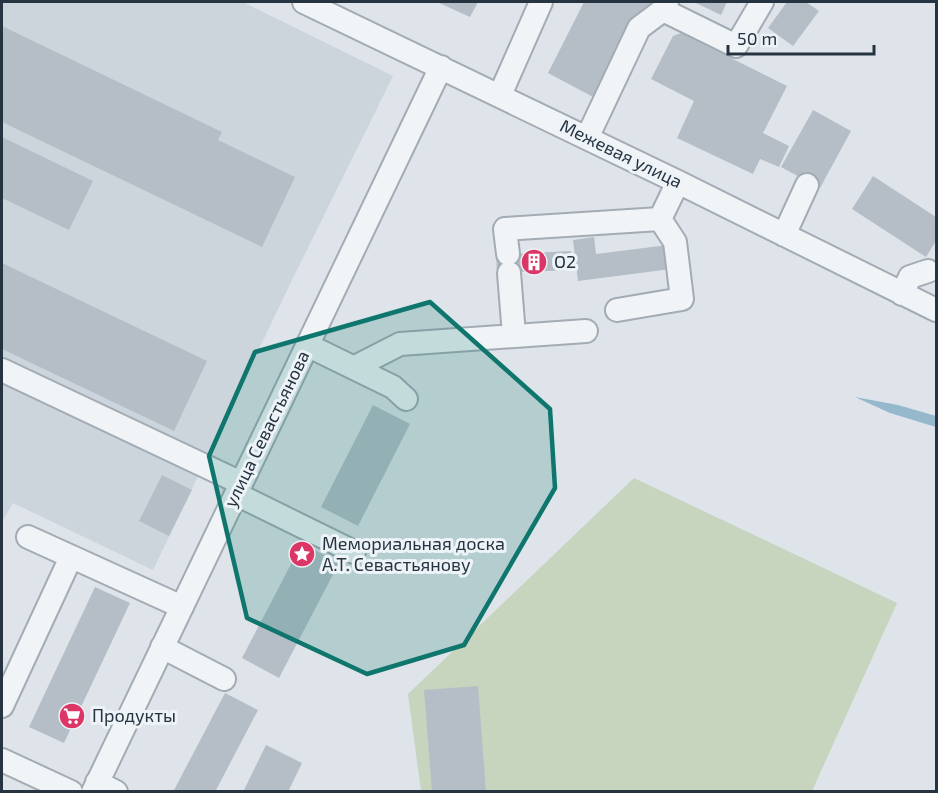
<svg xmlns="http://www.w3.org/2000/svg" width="938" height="793" font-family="'Exo 2',sans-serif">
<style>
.built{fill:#ccd4dc}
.green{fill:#c7d4be}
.water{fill:#95b8cd}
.building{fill:#b5bec7}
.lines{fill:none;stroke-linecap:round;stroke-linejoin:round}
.minor-casing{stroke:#a3acb4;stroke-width:26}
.minor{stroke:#f1f4f7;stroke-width:22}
.marked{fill:#0f766e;fill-opacity:0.2;stroke:#0f766e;stroke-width:4.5;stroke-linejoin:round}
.labels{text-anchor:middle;stroke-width:6;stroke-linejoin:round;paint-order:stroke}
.street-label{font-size:18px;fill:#263442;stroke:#eef3f7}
.poi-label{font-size:18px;fill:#263442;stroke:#eef3f7;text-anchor:start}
</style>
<rect width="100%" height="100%" fill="#dee4e9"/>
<path class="built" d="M2 2H243L393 76 292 280 153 570 13 503 2 522Z"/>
<path class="green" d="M634 478 897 603 812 791H421L408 694Z"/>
<path class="water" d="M855 397 898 405 936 416V427L890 413Z"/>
<path class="building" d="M437 2H478L470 17Z
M584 2H653L646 16 638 12 595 98 548 73Z
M694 2H727L721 15Z
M787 2H806L819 11 793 46 768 28Z
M2 26 222 132 218 140 295 177 262 247 2 122Z
M681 33 787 86 763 133 789 146 779 167 760 159 753 174 677 138 694 101 651 79 673 36Z
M813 110 851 131 820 188 781 167Z
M2 137 93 181 69 230 2 198Z
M873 176 936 217V241L926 257 852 209Z
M594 237 596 254 668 245 671 269 578 281 573 240Z
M571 251 572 270 497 273 496 255Z
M2 263 207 361 174 431 2 349Z
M373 405 410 424 358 526 321 507Z
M162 475 192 490 169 536 139 521Z
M302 543 339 563 279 678 242 658Z
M95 587 130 603 64 743 29 727Z
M478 686 486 792H432L424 690Z
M225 693 258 710 215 792H173Z
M266 745 302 763 288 792H243Z"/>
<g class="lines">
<defs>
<path id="minor" d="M304 2 678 182 936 310
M663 10 736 46 762 2
M500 95 541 2
M587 138 639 28 663 10 667 2
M784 235 807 185
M508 254 505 229 660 219 678 182
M509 273 514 335
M902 294 910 277 928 271
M617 310 682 299 675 242 660 219
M307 345 393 387 406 399
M355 367 400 344 586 331
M2 370 241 483
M236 494 354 552
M28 537 182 607
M162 647 224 679
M2 706 71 557
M2 760 71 792
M97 782 116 792
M93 792 441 67"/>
</defs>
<use href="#minor" class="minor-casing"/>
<use href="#minor" class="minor"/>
</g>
<path class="marked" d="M430 302 550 409 555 488 464 645 367 674 247 618 209 456 255 352Z"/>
<defs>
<symbol id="building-disc" viewBox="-11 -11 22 22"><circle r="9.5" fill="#dc3666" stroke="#eef3f7"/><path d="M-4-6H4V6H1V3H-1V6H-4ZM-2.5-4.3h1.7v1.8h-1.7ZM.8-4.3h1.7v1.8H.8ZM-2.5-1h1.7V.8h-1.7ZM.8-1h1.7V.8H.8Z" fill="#fff"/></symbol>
<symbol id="sight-disc" viewBox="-11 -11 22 22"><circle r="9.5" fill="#dc3666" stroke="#eef3f7"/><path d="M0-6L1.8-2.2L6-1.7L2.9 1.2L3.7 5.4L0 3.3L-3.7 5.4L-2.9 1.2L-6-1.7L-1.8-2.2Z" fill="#fff"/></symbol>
<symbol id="supermarket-disc" viewBox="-11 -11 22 22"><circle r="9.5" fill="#dc3666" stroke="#eef3f7"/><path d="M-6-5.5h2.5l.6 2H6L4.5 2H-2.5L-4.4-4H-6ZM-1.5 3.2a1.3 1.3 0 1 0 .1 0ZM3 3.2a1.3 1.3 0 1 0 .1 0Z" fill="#fff"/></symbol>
</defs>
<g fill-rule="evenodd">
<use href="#building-disc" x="519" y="247" width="30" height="30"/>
<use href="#sight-disc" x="287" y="539" width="30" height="30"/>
<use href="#supermarket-disc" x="57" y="701" width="30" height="30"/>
</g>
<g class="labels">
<g class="street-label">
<text transform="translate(621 154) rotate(26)" y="6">Межевая улица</text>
<text transform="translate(267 429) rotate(-64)" y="6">улица Севастьянова</text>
</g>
<g class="poi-label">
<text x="554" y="268">O2</text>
<text x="322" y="550">Мемориальная доска<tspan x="322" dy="21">А.Т. Севастьянову</tspan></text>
<text x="92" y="722">Продукты</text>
</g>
</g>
<rect width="938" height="793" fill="none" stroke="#263442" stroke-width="6"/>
<path d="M728 45v9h146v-9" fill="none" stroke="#263442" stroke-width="3"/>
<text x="737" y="45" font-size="18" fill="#263442" stroke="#eef3f7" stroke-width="4.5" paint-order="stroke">50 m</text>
</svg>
